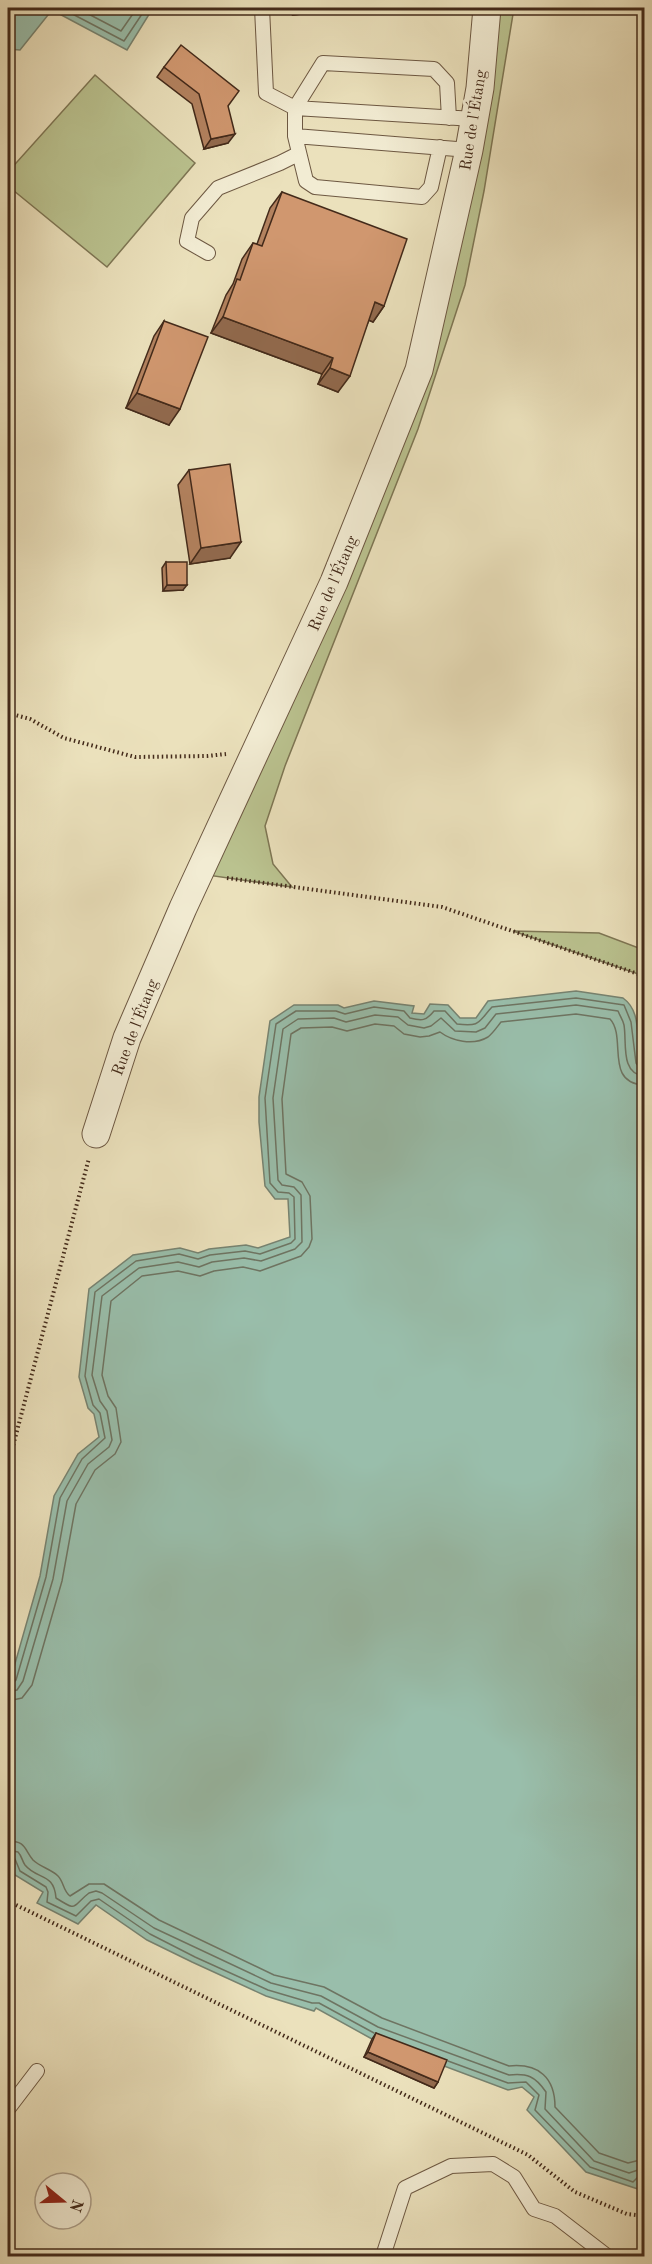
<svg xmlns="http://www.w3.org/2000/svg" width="652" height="2264" font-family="'Old Standard TT',serif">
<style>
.green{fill:#bac28f;stroke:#7e7654;stroke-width:1.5}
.water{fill:#99beab;stroke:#778371;stroke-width:1.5}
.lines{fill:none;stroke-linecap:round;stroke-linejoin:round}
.shore{stroke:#6e7462;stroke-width:1.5}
.lane-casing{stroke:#6d5842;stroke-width:16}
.street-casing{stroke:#6d5842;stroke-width:29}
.path{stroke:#432a1a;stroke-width:4;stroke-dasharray:1.5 3;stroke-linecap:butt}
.lane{stroke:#f2ecd3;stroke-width:14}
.street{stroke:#f2ecd3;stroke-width:27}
.wall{fill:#b3825f;stroke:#432a1a;stroke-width:1.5}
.shaded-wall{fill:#926a4e;stroke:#432a1a;stroke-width:1.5}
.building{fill:#d0976f;stroke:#432a1a;stroke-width:1.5}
.labels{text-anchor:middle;stroke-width:6;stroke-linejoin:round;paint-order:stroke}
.street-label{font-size:16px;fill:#432a1a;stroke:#f2ecd3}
</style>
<rect width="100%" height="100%" fill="#ebe1bc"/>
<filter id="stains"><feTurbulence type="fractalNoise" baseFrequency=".00333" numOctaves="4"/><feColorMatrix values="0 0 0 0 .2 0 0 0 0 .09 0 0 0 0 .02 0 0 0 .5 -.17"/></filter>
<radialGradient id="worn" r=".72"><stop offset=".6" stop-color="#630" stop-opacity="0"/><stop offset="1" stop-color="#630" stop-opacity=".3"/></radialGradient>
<path class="green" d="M486 8H514L484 191 465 285 418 429 285 766 265 826 273 864 292 887 200 874 418 370Z
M95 75 195 163 107 267 8 186V172Z
M513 931 599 933 644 950V976Z"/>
<path class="water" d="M8 8H153L127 50 52 10 20 50 8 49Z
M576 991 623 998C641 1011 636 1034 640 1053 641 1060 643 1066 644 1073V2177L638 2189 586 2172 527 2110 534 2097 522 2087 508 2090 372 2039 316 2008 314 2011 266 1996 192 1962 147 1940 96 1905 78 1924 37 1903 43 1892 15 1875 8 1857V1688L40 1576 54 1496 78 1454 99 1437 94 1414 88 1408 79 1377 89 1289 133 1255 180 1248 198 1253 209 1249 246 1245 258 1248 290 1237 288 1199H275L265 1186 259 1122V1097L270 1021 294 1005H338L344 1008 374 1001 414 1006 412 1013 424 1014 430 1004 448 1005 460 1018H476L488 1001Z"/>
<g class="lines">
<path class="shore" d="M61 8 124 41 146 8
M77 8 121 31 137 8
M8 1684 13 1683 16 1680 46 1577 60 1498 82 1459 105 1438 100 1413 93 1405 85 1376 95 1292 136 1261 179 1254 198 1259 210 1255 245 1251 260 1254 291 1243 295 1239 294 1197 289 1193 278 1192 270 1183 265 1098 276 1024 296 1011H336L345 1014 374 1007 404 1011 410 1018C422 1021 426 1021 434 1011H445L457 1024C481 1027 478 1022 492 1007L576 998 624 1005 631 1022 636 1063 639 1067 644 1068
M8 1692 17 1690 23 1681 53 1579 67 1501 88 1464 109 1447 112 1440 107 1411 100 1401 92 1375 102 1296 139 1268 178 1262 199 1267 212 1262 244 1258 261 1261 295 1249 302 1242 301 1195 294 1187 282 1185 278 1180 273 1098 283 1029 298 1019 334 1018 346 1022 375 1015 398 1017 408 1025 424 1028 431 1026 441 1018 455 1031 476 1032 485 1028 496 1014 576 1005 618 1011C620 1016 623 1020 624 1025 627 1042 620 1074 644 1076
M8 1701 22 1698 32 1685 62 1581 76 1504 95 1470 115 1454 121 1442 116 1408 108 1396 102 1375 111 1301 142 1276 178 1271 200 1276 214 1271 243 1267 260 1271 301 1256 309 1247 312 1239 310 1196 302 1182 286 1174 282 1099 291 1034 301 1028 332 1027 347 1031 375 1024 394 1026 404 1034 420 1037 429 1036 440 1032C452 1041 473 1046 488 1037 493 1033 497 1027 501 1022L576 1014 610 1019C627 1037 604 1083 644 1085
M8 1841C26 1841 24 1849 33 1860 40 1867 51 1869 58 1876 64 1882 63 1891 70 1896L89 1884H104L159 1920 274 1975 324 1987 382 2018 509 2066C539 2063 555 2078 555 2107L599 2153 628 2163 644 2159
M8 1850 18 1852C22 1856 22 1861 25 1865 37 1880 54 1872 56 1898 78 1912 71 1907 89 1893L96 1891 102 1893 154 1928 271 1983 321 1996 378 2027 509 2075C527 2073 535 2076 546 2092L545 2109 594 2161 629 2173 644 2168
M8 1857 15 1859 20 1871 46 1887 48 1892 47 1902 76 1916 91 1901 99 1899 150 1934 195 1957 268 1990 312 2003H319L374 2033
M448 2061 508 2083 526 2082 539 2095 535 2110 590 2167 633 2182 639 2176 644 2175"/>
<defs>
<path id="lane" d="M262 8 266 93 295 108V136L469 150
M449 118 447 83 434 69 323 63 295 108 474 119
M295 136 306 181 315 187 422 197 431 187 440 147
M208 253 187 241 192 218 218 188 280 163 298 154
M8 2109 37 2071
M383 2256 405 2188 451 2166 493 2164 514 2177 534 2209 555 2216 607 2256"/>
<path id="street" d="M96 1134 127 1038 183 908 334 582 419 370 469 150 480 88 487 8"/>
</defs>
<use href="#lane" class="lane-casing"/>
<use href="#street" class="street-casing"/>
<path class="path" d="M148 8 152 10
M8 713 30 719 64 738 135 757 207 756 226 754
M227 878 442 907 644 976
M8 1476 13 1446 89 1158
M8 1901 528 2155 575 2192 627 2214 644 2216"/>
<use href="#lane" class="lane"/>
<use href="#street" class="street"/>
</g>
<path class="wall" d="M293 8H354L293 15Z
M164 67 228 106V143L204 149 192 104 157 77Z
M282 192 384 306 373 322 369 320 338 392 318 384 322 374 211 333 226 295 233 284 242 259 253 243 257 244 270 208Z
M164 321 169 425 126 408 154 336Z
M189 470 230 558 190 564 178 485Z
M166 562 183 590 163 591 162 568Z
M376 2033 438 2082 434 2088 364 2057 372 2039Z"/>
<path class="shaded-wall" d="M298 8H354L293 15Z
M235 134 228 143 204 149 211 139Z
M375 302 384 306 373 322 364 318Z
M223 317 333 358 322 374 211 333Z
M330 368 350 376 338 392 318 384Z
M137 393 180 409 169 425 126 408Z
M241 542 230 558 190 564 201 548Z
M167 585H187L183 590 163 591Z
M368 2052 438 2082 434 2088 364 2057Z"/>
<path class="building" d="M181 45 239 91 228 106 235 134 211 139 199 94 164 67Z
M282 192 407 239 384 306 375 302 350 376 330 368 333 358 223 317 237 279 240 280 253 243 262 246Z
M164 321 208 337 180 409 137 393Z
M230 464 241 542 201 548 189 470Z
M166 562H187V585H167Z
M376 2033 447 2060 438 2082 368 2052Z"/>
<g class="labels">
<g class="street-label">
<text transform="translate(472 120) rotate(-81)" y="6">Rue de l'Étang</text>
<text transform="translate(332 583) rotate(-67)" y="6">Rue de l'Étang</text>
<text transform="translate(134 1027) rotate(-69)" y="6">Rue de l'Étang</text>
</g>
</g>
<rect width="652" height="2264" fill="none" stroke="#ebe1bc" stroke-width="30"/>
<rect x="9" y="9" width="634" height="2246" fill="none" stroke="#432a1a" stroke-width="3"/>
<rect x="15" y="15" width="622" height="2234" fill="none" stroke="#432a1a" stroke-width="1.5"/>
<g transform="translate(63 2201) rotate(109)"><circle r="28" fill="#f2ecd3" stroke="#ac9e89" stroke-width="1.5"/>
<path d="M0-4.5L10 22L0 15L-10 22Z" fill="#8f2418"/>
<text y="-9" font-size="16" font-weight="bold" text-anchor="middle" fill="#432a1a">N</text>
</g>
<rect width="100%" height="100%" filter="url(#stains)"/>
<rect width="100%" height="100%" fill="url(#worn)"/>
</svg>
